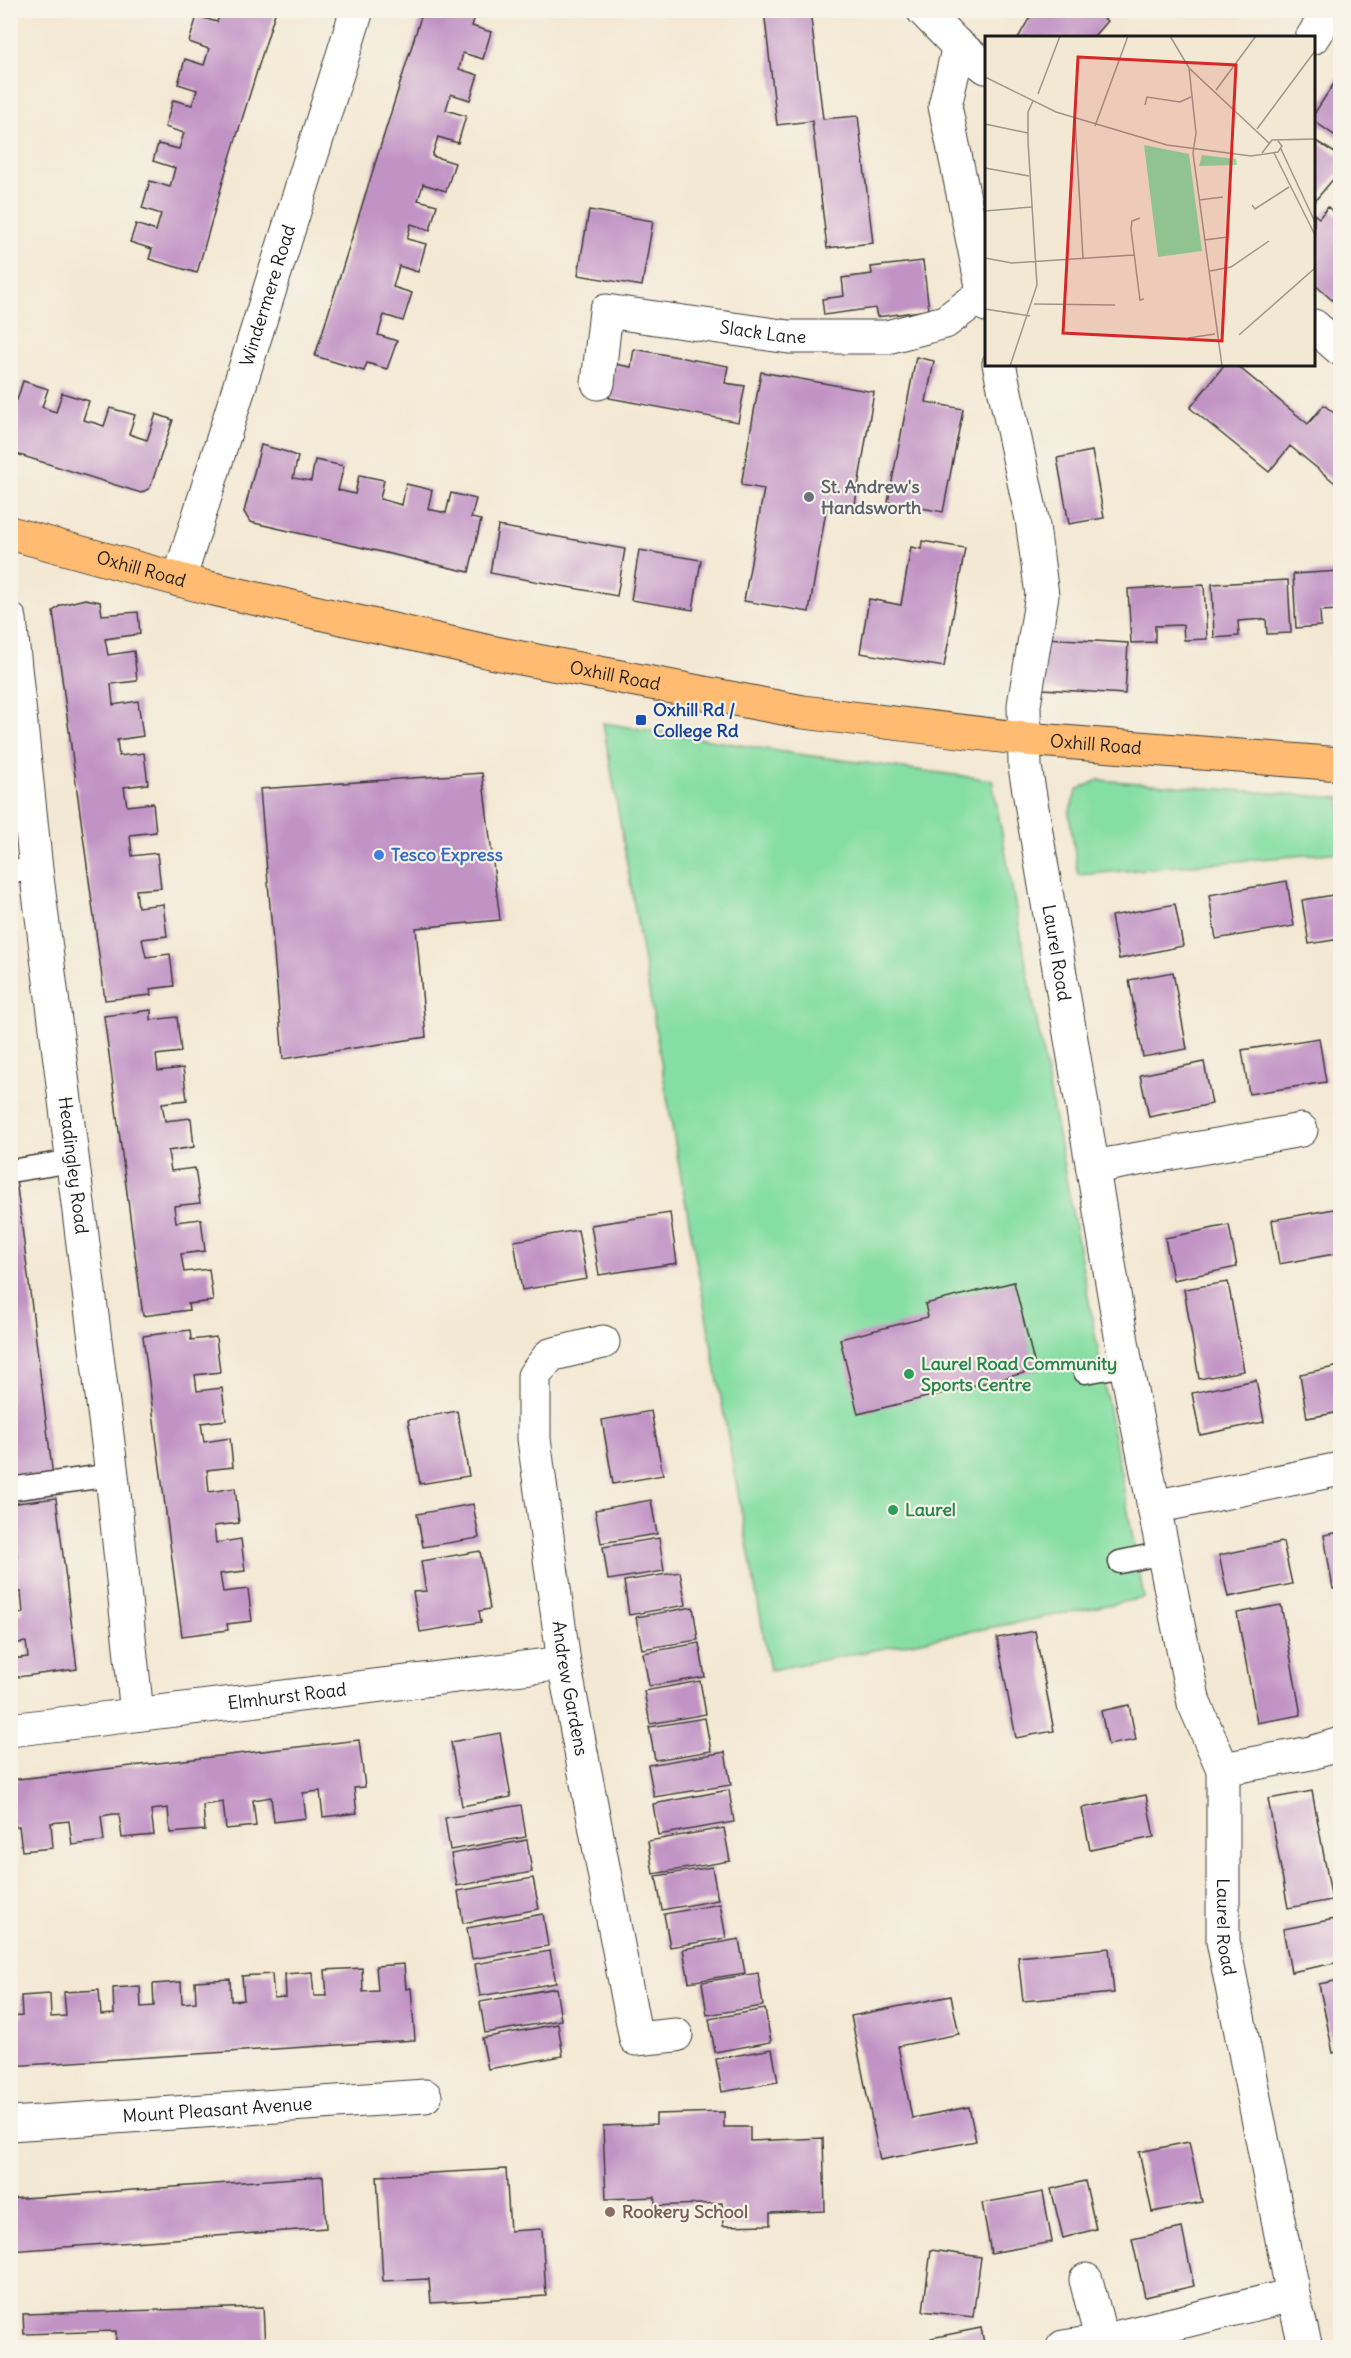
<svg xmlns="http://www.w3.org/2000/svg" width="1351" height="2358" font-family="Delius,sans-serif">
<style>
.green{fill:#85dea3;stroke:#507d60;stroke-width:1.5}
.building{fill:#c193c5}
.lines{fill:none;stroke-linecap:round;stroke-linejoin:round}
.lane-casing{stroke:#3c3b37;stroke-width:25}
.street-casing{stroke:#3c3b37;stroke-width:35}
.primary-casing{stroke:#3c3b37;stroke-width:35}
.lane{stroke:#fff;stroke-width:22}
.street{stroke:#fff;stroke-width:33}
.primary{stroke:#febb71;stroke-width:33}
.worship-dot{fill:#6b7280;stroke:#f7f3e8;stroke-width:2}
.transit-dot{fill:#1a4fb4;stroke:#f7f3e8;stroke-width:2}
.shop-dot{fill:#3f7fe0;stroke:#f7f3e8;stroke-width:2}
.leisure-dot{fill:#2e9e5b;stroke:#f7f3e8;stroke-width:2}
.education-dot{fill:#8d6e63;stroke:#f7f3e8;stroke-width:2}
.labels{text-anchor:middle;stroke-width:4.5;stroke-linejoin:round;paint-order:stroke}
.street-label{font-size:18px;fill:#1c1c1c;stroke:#f7f3e8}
.worship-label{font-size:18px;font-weight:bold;fill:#5b616d;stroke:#f7f3e8;text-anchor:start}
.transit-label{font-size:18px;font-weight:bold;fill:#164399;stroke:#f7f3e8;text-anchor:start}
.shop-label{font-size:18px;font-weight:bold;fill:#366cbe;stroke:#f7f3e8;text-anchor:start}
.leisure-label{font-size:18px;font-weight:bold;fill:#27864d;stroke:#f7f3e8;text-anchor:start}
.education-label{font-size:18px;font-weight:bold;fill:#785e54;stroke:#f7f3e8;text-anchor:start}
.inset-road{fill:none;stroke:#9d968a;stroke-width:1.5}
.view{fill:#d62828;fill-opacity:0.15;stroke:#d62828;stroke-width:3}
.inset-edge{fill:none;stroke:#1c1c1c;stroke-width:3}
</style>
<rect width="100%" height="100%" fill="#f7f3e8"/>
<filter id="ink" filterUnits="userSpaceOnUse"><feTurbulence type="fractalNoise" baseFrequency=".0167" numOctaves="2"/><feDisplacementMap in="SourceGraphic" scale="12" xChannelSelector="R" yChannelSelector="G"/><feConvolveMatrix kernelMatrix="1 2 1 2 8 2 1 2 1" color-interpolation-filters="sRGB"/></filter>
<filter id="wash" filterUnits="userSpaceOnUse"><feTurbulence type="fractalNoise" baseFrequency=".008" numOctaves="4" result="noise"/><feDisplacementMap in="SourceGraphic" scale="24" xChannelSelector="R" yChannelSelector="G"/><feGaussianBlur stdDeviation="1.35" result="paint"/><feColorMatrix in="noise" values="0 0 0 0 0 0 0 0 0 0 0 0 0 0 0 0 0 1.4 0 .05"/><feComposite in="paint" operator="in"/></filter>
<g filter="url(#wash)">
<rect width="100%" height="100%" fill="#f3e8d3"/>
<path class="green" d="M603 723 790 753 992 780 1144 1598 770 1670 676 1149Z
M1098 780 1340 798V852L1078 875 1069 813 1077 790Z"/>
<g id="blocks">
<path class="building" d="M221 10H276L225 174 197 273 149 259 152 249 130 242 136 224 156 231 161 214 142 208 150 181 170 187 175 168 153 161 158 144 179 149 184 133 165 127 173 100 192 105 195 97 197 90 178 84 185 59 204 65 209 49 189 42 197 16 217 22Z
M423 10H477L472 26 491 32 483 59 463 53 459 69 478 75 470 100 451 94 448 103 446 110 466 116 458 143 438 137 432 156 455 163 446 191 423 184 421 191 418 200 437 205 430 230 411 224 407 239 426 244 418 272 399 266 393 287 412 293 403 321 384 315 378 335 397 341 387 369 367 363 364 371 315 356Z
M764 10H810L823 119 858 116 873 243 827 248 812 121 777 125Z
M1034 10H1069L1074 15 1078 10H1093L1107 21 1094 36 1096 38H1018Z
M1340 74V139L1314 121V114Z
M1314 140 1340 156V171L1314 202Z
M1328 207 1340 218V307L1314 284V214L1319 218Z
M589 210 653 221 642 286 578 275Z
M923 261 929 310 877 317 875 308 824 315 822 299 844 296 842 278 872 274 871 267Z
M634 349 728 366 725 383 745 386 738 422 609 398 615 364 631 367Z
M916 357 934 361 926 402 963 409 943 512 888 502Z
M1225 364H1235L1308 424 1324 405 1340 418V487L1290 446 1269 472 1190 408Z
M761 372 874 392 854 510 827 505 809 612 744 601 764 489 741 485Z
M23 381 48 389 42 407 50 410 56 412 62 393 89 401 83 420 95 423 104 426 110 408 135 415 129 434 147 440 156 414 173 420 150 488 141 493 10 452V398L17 400Z
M261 445 287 452 298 457 293 478 311 481 315 460 344 466 338 490 355 494 359 475 384 480 380 499 402 505 406 484 432 490 428 509 446 513 451 493 476 499 471 518 481 520 469 572 250 522 244 512Z
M1092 451 1104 518 1069 524 1057 458Z
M498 526 625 549 617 596 490 573Z
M922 541 965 548 944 667 860 653 869 599 901 605 911 547 921 549Z
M639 550 701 560 693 610 631 600Z
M1340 571V610L1320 611 1321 626 1296 628 1293 574Z
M1288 580 1291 633 1267 634 1266 619 1238 621 1239 636 1214 638 1212 584Z
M1204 585 1207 639 1184 640 1183 625 1155 626V642L1131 643 1128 589Z
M85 599 100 602 102 615 138 612 140 634 105 639 108 655 134 651 137 681 111 684 113 705 138 701 143 736 117 740 119 756 144 753 148 784 124 787 127 806 153 803 156 832 130 835 132 856 157 853 161 888 136 890 138 907 163 904 167 936 142 939 146 957 170 954 174 986 150 989 151 995 105 1000 53 611 61 605Z
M1045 638 1128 643 1125 694 1042 689Z
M482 773 500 920 416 928 426 1037 283 1059 260 789Z
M1287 881 1294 926 1216 939 1209 895Z
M1340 894V939L1309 944 1302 900Z
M1175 904 1183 946 1119 959 1111 916Z
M1173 972 1187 1049 1143 1057 1129 980Z
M151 1010V1020L177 1017 181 1052 156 1055 158 1071 183 1068 187 1100 162 1103 165 1121 191 1118 194 1147 168 1151 171 1171 195 1168 200 1203 174 1206 176 1222 201 1219 205 1251 181 1254 184 1272 209 1269 213 1301 188 1304 189 1310 143 1316 104 1016Z
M1319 1038 1326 1082 1249 1094 1242 1050Z
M1204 1062 1212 1104 1149 1117 1140 1075Z
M10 1179H16L53 1477 10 1482Z
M1340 1208V1253L1279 1264 1272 1220Z
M670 1213 677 1263 599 1275 591 1225Z
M1229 1225 1237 1267 1173 1280 1165 1238Z
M578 1230 587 1279 522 1290 514 1241Z
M1014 1282 1036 1370 858 1414 840 1339 928 1317 925 1304Z
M1228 1282 1244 1371 1199 1379 1184 1289Z
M190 1330 191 1340 216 1337 220 1372 195 1375 197 1391 222 1388 226 1420 201 1423 204 1442 230 1438 233 1467 207 1470 209 1492 235 1488 239 1523 214 1526 216 1543 241 1539 245 1571 220 1574 223 1592 248 1589 252 1621 227 1624 228 1630 182 1636 143 1336Z
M1340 1366V1412L1307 1418 1300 1374Z
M1256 1380 1264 1422 1200 1435 1192 1393Z
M457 1411 469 1476 420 1484 408 1420Z
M651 1411 663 1475 613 1484 602 1420Z
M56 1498 77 1669 10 1678V1659L28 1657 26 1642 10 1644V1615L23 1613 21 1592 10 1594V1558L17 1557 15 1541 10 1542V1504Z
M651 1500 657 1534 601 1543 595 1510Z
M473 1504 479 1538 423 1547 417 1514Z
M1340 1532V1588L1333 1589 1324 1535Z
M659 1538 664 1571 608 1580 603 1547Z
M1283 1542 1292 1584 1228 1597 1219 1555Z
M480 1551 490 1609 479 1611 481 1622 420 1632 413 1592 426 1591 421 1561Z
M680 1572 686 1605 629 1615 624 1581Z
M1281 1605 1301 1715 1257 1723 1237 1613Z
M693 1607 698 1640 642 1649 636 1617Z
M1035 1631 1054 1731 1016 1738 997 1638Z
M699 1643 705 1677 649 1686 643 1653Z
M700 1681 706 1714 650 1724 644 1691Z
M1129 1705 1136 1740 1108 1745 1101 1711Z
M705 1718 711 1751 655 1760 649 1727Z
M500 1733 511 1797 462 1806 451 1742Z
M359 1740 365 1787 354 1788 357 1813 323 1817 320 1791 303 1793 306 1818 274 1822 271 1797 253 1800 256 1826 226 1829 223 1802 203 1805 205 1830 170 1833 168 1808 151 1810 154 1835 122 1838 119 1814H114L101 1816 104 1841 72 1845 69 1821 51 1823 53 1848 22 1851 19 1826 10 1828V1780Z
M725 1752 731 1785 654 1797 648 1765Z
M729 1790 734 1822 658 1835 653 1804Z
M1312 1791 1332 1900 1288 1908 1268 1799Z
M1146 1795 1154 1837 1090 1850 1082 1808Z
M521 1805 526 1837 450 1850 445 1818Z
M724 1828 730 1861 653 1874 648 1841Z
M527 1840 532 1872 457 1886 451 1854Z
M712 1867 718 1900 662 1910 656 1876Z
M533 1878 539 1909 463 1923 458 1891Z
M720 1904 726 1938 670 1947 664 1914Z
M543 1914 548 1946 472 1959 467 1928Z
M1340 1918V1962L1291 1972 1283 1929Z
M739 1939 745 1973 689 1982 683 1949Z
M1109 1948 1114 1993 1023 2001 1018 1957Z
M550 1951 556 1983 480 1996 475 1964Z
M404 1964 406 1989 411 1988 415 2040 10 2066V2017L22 2016 21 1996 50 1994 51 2017 66 2016 64 1992 99 1990 101 2015 114 2014 113 1988 140 1986 141 2007 154 2006 153 1984 181 1982 182 2003 196 2002 195 1981 230 1979 231 2001 244 2000 242 1976 272 1974 274 1998 286 1997 285 1974 312 1972 314 1996H327L325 1970 362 1968 363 1992 378 1991 376 1966Z
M758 1973 763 2006 707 2015 702 1982Z
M1340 1980V2051L1333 2053 1319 1984Z
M556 1988 561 2020 485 2033 480 2002Z
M951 1996 959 2034 898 2046 912 2118 969 2107 976 2141 880 2160 851 2016Z
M765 2009 771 2042 715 2052 709 2019Z
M558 2024 563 2056 488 2069 482 2038Z
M772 2049 778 2082 722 2092 716 2059Z
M724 2112V2127H750V2141L823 2138 825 2211 770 2213V2225L723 2226 722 2203 655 2206V2197L606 2199 603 2126 656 2124V2114Z
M1189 2142 1202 2202 1152 2212 1139 2152Z
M506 2169 510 2231 542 2229 546 2296 431 2303 429 2279 383 2281 377 2176Z
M323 2176 326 2228 10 2251V2199Z
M1085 2181 1096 2229 1063 2238 1051 2189Z
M1043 2192 1052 2242 991 2253 982 2203Z
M1182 2228 1194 2286 1145 2297 1132 2239Z
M931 2250 981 2257 973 2317 923 2311Z
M263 2307 265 2348H116V2331L24 2334 23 2314Z
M981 2328 985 2348H933L931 2338Z"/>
</g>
</g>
<g filter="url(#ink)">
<use href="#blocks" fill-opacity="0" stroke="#3c3b37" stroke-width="1.5"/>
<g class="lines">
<defs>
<path id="lane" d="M10 872 36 869
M10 1171 73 1161
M1085 1372 1126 1365
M10 1489 112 1475
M1120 1562 1163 1553"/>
<g id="street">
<path d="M923 10 956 44 986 67"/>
<path d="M1312 38 1330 10"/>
<path d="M956 44 957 54 945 106 986 305"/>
<path d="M1314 326 1340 349"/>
<path id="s1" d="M999 364 1032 519 1042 595 1024 705 1025 767 1126 1365 1154 1507 1194 1703 1223 1769V1941L1293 2295 1306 2348"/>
<path id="s2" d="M598 383 606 311 789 337H887L945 322 984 293"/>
<path id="s3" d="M179 580 357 10"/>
<path id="s4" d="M10 619 36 869 112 1475 137 1714"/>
<path d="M1093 1167 1301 1130"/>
<path id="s5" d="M603 1342 550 1355 534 1376V1439L564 1663 636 2039 676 2035"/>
<path d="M1154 1507 1340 1469"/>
<path id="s6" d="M10 1730 564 1663"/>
<path d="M1223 1769 1311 1753 1340 1744"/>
<path id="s7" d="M10 2124 425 2096"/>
<path d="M1086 2280 1102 2341"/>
<path d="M1063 2347 1102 2341 1293 2295"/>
</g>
<g id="primary">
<path id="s8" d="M10 533 205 587 490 652 803 712 1025 739 1340 764"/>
</g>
</defs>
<use href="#lane" class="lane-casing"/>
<use href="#street" class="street-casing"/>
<use href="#primary" class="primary-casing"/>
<use href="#lane" class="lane"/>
<use href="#street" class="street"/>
<use href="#primary" class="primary"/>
</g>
</g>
<circle class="worship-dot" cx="809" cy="497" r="6"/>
<rect class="transit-dot" x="635" y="714" width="12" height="12" rx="3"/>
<circle class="shop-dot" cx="379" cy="855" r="6"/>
<g class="leisure-dot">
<circle cx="909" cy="1374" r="6"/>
<circle cx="893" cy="1510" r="6"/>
</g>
<circle class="education-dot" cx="610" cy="2212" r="6"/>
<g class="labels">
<g class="street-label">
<text dy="6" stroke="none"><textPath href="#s3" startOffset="298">Windermere Road</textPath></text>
<text dy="6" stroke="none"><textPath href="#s2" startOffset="231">Slack Lane</textPath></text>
<text dy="6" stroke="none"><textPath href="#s8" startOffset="136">Oxhill Road</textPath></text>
<text dy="6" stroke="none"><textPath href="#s8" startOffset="622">Oxhill Road</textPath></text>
<text dy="6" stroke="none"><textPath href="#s8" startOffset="1108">Oxhill Road</textPath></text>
<text dy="6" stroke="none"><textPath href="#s1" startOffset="597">Laurel Road</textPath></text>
<text dy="6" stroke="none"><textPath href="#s4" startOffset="550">Headingley Road</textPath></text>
<text dy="6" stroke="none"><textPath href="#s5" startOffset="396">Andrew Gardens</textPath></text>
<text dy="6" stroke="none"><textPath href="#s6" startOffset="279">Elmhurst Road</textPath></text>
<text dy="6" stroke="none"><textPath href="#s1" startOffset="1590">Laurel Road</textPath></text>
<text dy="6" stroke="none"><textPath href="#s7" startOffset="208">Mount Pleasant Avenue</textPath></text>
</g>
<g class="worship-label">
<text x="821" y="493">St. Andrew's<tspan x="821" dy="21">Handsworth</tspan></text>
</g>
<g class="transit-label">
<text x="653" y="716">Oxhill Rd /<tspan x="653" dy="21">College Rd</tspan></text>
</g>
<g class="shop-label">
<text x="391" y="861">Tesco Express</text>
</g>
<g class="leisure-label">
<text x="921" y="1370">Laurel Road Community<tspan x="921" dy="21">Sports Centre</tspan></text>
<text x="905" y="1516">Laurel</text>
</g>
<g class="education-label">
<text x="622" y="2218">Rookery School</text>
</g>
</g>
<g transform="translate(985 36)">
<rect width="330" height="330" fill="#f3e8d3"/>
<path d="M159 109 204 118 217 215 173 221ZM217 119 251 123 252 129 214 130Z" fill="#85dea3"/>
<path class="inset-road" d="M185 0 204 32 284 107M204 32 211 97 208 117 237 330M0 41 71 76 182 109 266 120 293 116 297 110 293 105M231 54 271 0M53 58 75 0M160 69 162 61 195 66 206 61M90 83 98 222M0 88 43 97M110 90 143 0M272 93 330 15M296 113 330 186M277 117 287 104 330 103M289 117 330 199M0 132 44 140M214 164 238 161M267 169 270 173 304 151M0 175 47 171M155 182 147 185 146 193 155 264 159 263M219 204 243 201M0 222 27 227 149 219M225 235 246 231 284 205M49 268 130 269M0 273 45 280M254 299 330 232M203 302 230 298M25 330 52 249 43 105V76L48 65"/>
<path class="view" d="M93 21 251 29 237 305 78 297Z"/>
<rect width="330" height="330" class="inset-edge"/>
</g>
<rect width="1351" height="2358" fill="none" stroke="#f7f3e8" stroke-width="36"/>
</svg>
